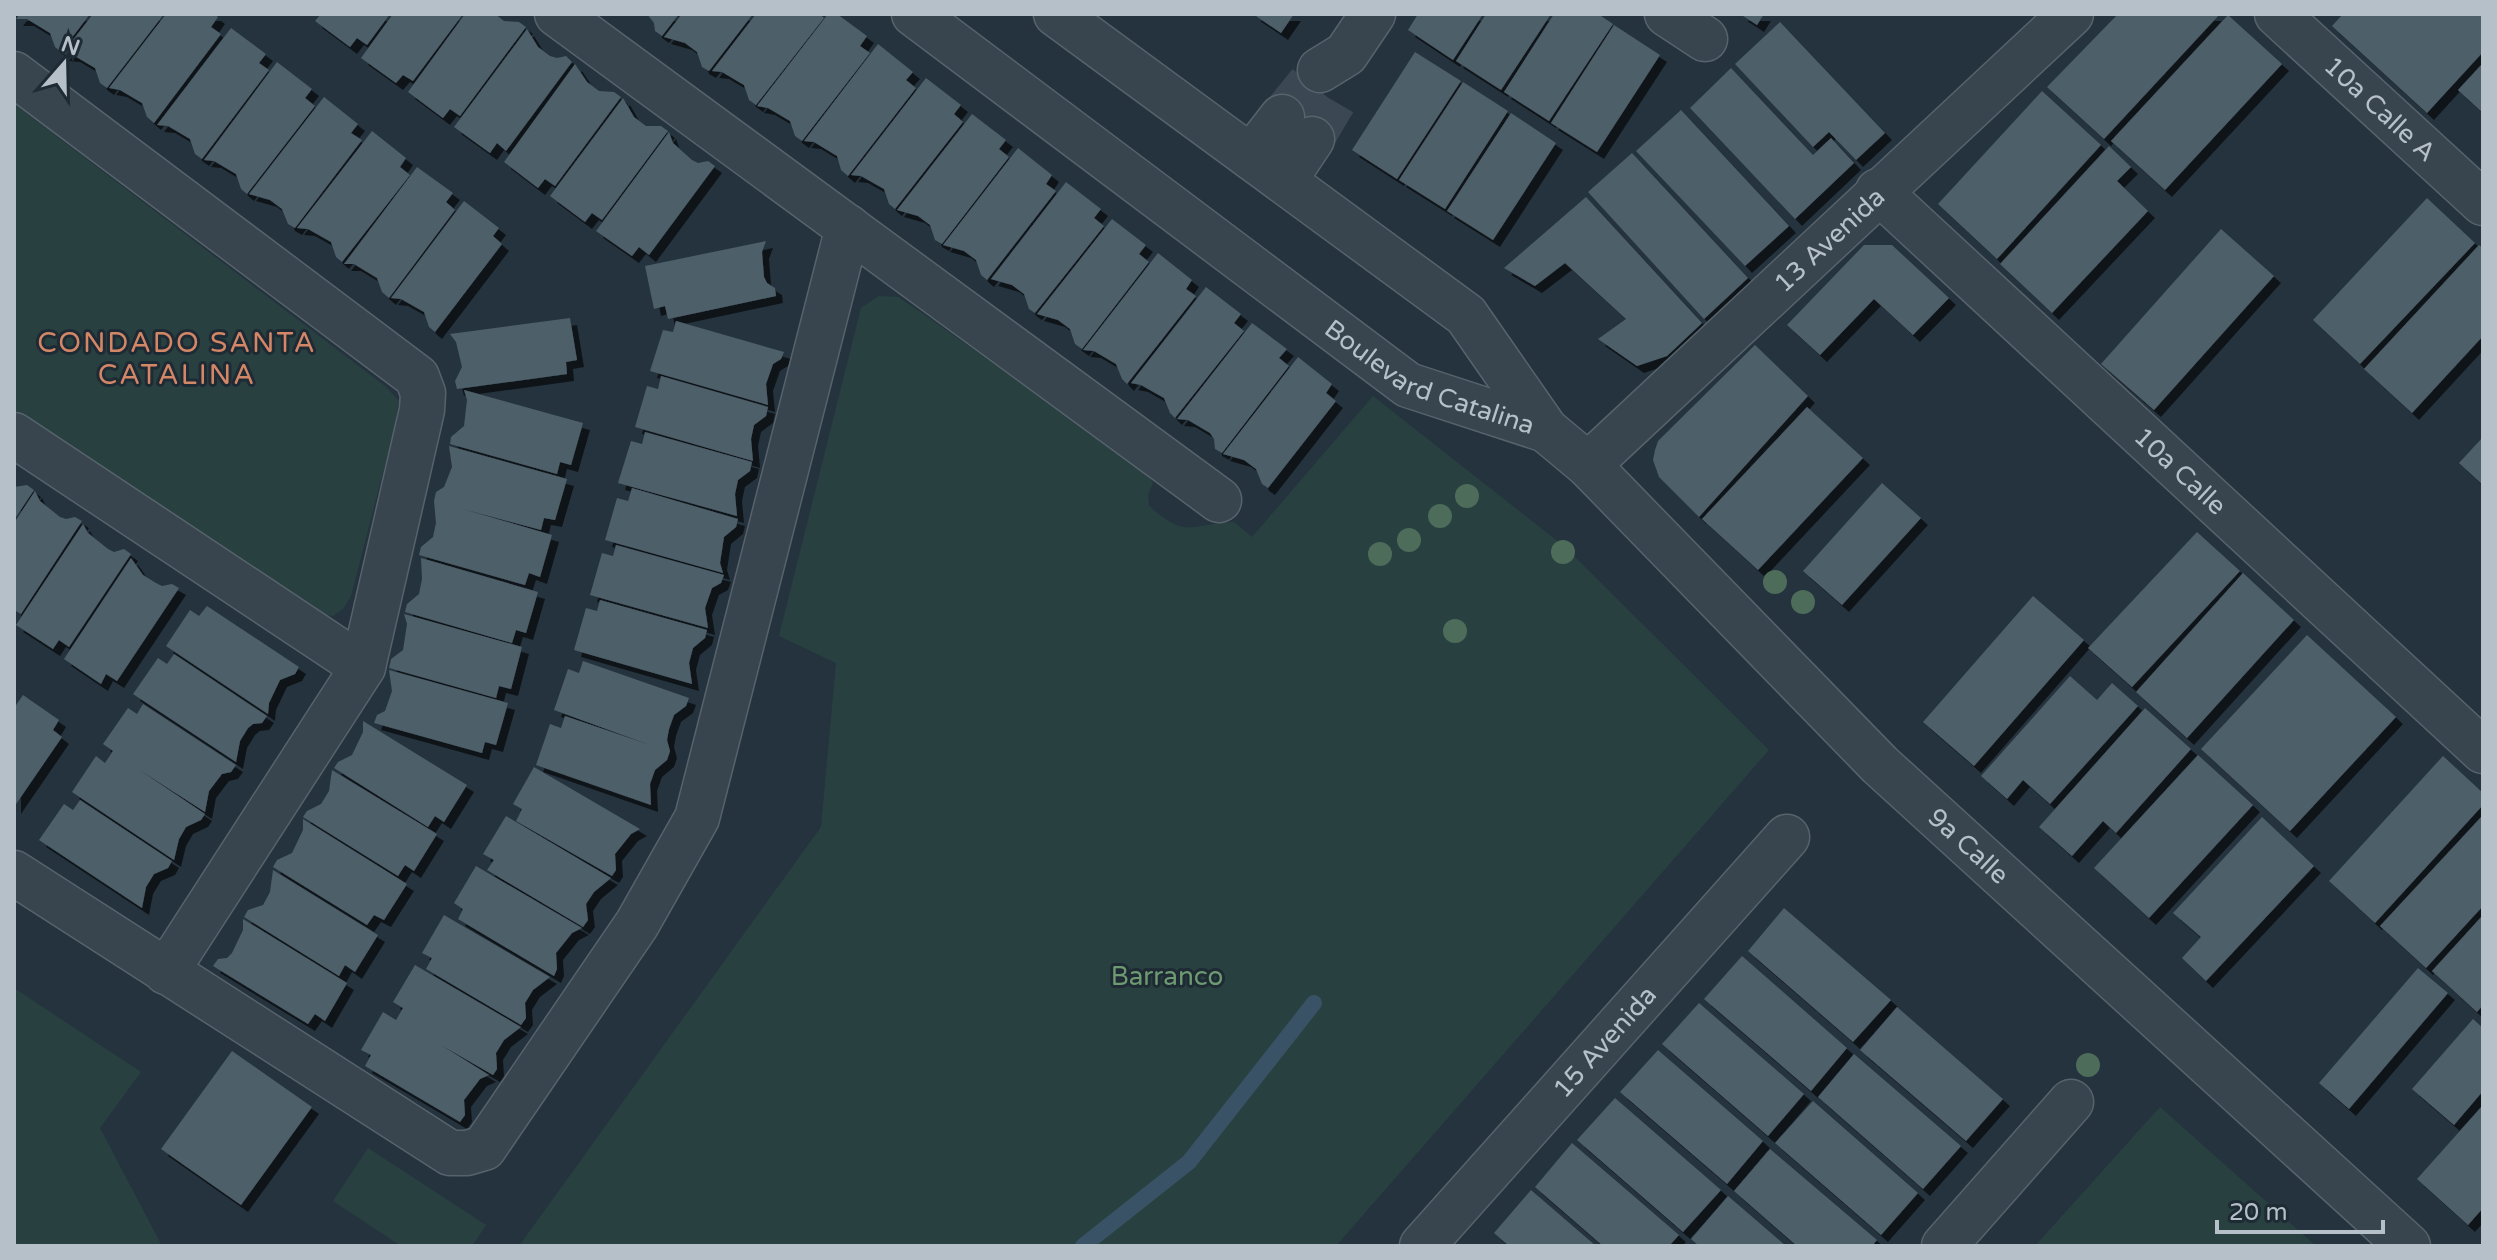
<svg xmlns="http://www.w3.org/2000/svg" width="2497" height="1260" font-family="'Varela Round',sans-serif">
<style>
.green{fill:#284140}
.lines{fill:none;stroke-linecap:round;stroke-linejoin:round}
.stream{stroke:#395265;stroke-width:16}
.building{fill:#4e5e69;filter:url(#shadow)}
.minor-tunnel{stroke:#3b4853;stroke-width:44;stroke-dasharray:44 22;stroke-linecap:butt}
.minor-casing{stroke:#57636c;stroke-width:47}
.tertiary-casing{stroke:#57636c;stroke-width:47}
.minor{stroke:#39454e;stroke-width:44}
.tertiary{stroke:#39454e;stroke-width:44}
.tree{fill:#4d6c5a}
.labels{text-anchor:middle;stroke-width:6;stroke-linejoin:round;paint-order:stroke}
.street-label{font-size:26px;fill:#b5c0c9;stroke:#1e2a34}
.park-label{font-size:26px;fill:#6d9a71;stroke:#1e2a34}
.neighbourhood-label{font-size:28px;letter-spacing:2px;fill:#d38767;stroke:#1e2a34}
</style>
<defs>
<filter id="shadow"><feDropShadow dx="7" dy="7" stdDeviation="0" flood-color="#0009"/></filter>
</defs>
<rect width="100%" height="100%" fill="#25333e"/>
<path class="green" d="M14 104 385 386 399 401 394 430 351 596 343 609 333 616 318 614 14 413Z
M879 296 898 297 925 315 1147 473 1153 483 1148 495 1149 506C1188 540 1188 524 1234 522L1252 537 1373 396 1565 547 1769 750 1336 1246H519L821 827 836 663 779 636 861 308Z
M14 988 141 1072 100 1128 162 1246H14Z
M2160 1107 2316 1246H2035Z
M368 1148 486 1225 472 1246H401L333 1201Z"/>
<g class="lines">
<path class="stream" d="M1083 1246 1189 1162 1314 1003"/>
</g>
<path class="building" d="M20 14H90L61 52 55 47 50 33 27 19H16Z
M93 14H164L107 88 100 83 95 68 73 55 62 54Z
M166 14H214L218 17 211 27 221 34 154 123 147 117 142 103 120 90 109 88Z
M321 14H390L367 45 357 38 350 47 315 21Z
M393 14H463L413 81 403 75 396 83 361 58Z
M465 14H495L504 21 519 22 526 27 460 116 450 109 443 118 408 92Z
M647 14H679L662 36 655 31 654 23Z
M682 14H753L709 71 702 67 697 52 685 43 664 37Z
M756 14H819L824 18 756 105 749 100 744 85 722 72 712 71Z
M828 14H837L867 36 860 46 870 53 802 141 795 136 790 121 768 108 757 106Z
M1253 14H1294L1281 33Z
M1418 14H1483L1453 60 1408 30Z
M1486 14H1551L1501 90 1456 61Z
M1554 14H1598L1613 24 1549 121 1504 92Z
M1740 14H1764L1757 25Z
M2118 14H2220L2104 139 2047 87Z
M2343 14H2483V52L2427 113 2332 26Z
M2228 15 2282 64 2165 190 2111 141Z
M1780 22 1885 133 1856 160 1829 132 1813 147 1735 64Z
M1614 25 1660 55 1597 152 1551 123Z
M231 28 266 54 259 63 269 70 202 159 195 154 190 139 168 126 157 125Z
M527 29 538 47 550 56 557 58 566 56 572 62 506 151 497 143 490 153 454 127Z
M878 44 913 72 906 80 916 88 848 176 841 170 837 156 814 142 804 141Z
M1415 52 1461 81 1397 179 1352 150Z
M277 62 312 89 305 98 315 106 247 194 241 189 236 174 214 161 204 160Z
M2483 63V113L2458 90Z
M575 64 587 82 599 91 614 92 621 97 555 186 545 179 538 188 504 162Z
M1731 68 1813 155 1831 138 1854 163 1795 219 1690 108Z
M926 78 961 105 954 114 963 122 895 209 889 204 884 189 861 176 851 175Z
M1463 82 1508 111 1445 209 1399 180Z
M2042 91 2101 145 1997 259 1938 204Z
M324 97 358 124 351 133 362 140 295 228 288 224 282 209 270 200 249 194Z
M623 98 634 117 646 126H661L668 131 602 220 592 213 585 222 550 196Z
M1681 110 1789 226 1745 266 1636 151Z
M1511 113 1556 143 1493 240 1447 211Z
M972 114 1006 140 999 149 1009 157 942 244 935 240 930 225 918 216 897 210Z
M372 131 406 158 400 167 410 175 342 262 336 257 331 242 308 229 297 228Z
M669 132 673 143 692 160 698 163 708 161 715 166 649 255 639 247 632 256 596 231Z
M2109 146 2131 167 2117 181 2148 211 2052 313 2000 264Z
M1018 148 1052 175 1046 184 1056 191 987 280 981 275 976 260 964 251 943 245Z
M1632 153 1748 278 1704 319 1588 192Z
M417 167 453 193 446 202 455 210 389 298 382 292 377 278 354 264H344Z
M1066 182 1101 209 1094 218 1104 226 1035 313 1029 309 1024 294 1012 285 991 279Z
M1586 197 1702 323 1667 356 1637 366 1598 339 1626 319 1565 263 1535 286 1504 268Z
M2427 198 2475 243 2360 364 2313 320Z
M464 201 499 228 493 236 502 244 435 332 429 327 424 312 401 299 391 298Z
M1112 219 1146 245 1139 254 1149 262 1082 349 1075 344 1070 329 1058 320 1037 314Z
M2221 229 2274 276 2154 410 2101 364Z
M766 241 762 252 764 277 767 283 775 288 776 296 668 319 665 306 654 309 645 266Z
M1864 245H1892L1949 298 1913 335 1874 299 1820 355 1787 325Z
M2479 245 2483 248V336L2412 413 2364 369Z
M1158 253 1192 280 1186 289 1196 296 1127 384 1122 379 1116 364 1094 351 1083 350Z
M1206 287 1241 314 1234 323 1244 331 1175 418 1170 413 1164 398 1141 385 1131 383Z
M570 318 577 360 566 362 567 374 457 389 455 381 462 367 456 342 450 334Z
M676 321 784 352 781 359 773 364 766 384 768 405 650 371 663 330 673 332Z
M1252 323 1287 349 1279 358 1289 366 1222 453 1215 449 1214 439 1210 433 1188 420 1177 419Z
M1755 345 1808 396 1699 517 1659 477 1653 460 1655 450 1658 441Z
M1298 357 1332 384 1326 393 1336 401 1268 488 1262 484 1256 469 1244 460 1223 454Z
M661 376 768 407 766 416 754 425 751 439 753 461 635 427 647 386 658 389Z
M464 390 583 423 571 465 560 462 557 474 450 444 451 437 464 426 467 400Z
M1807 407 1863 458 1758 570 1702 519Z
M645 432 752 462 750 471 738 480 735 494 737 516 618 483 631 441 642 444Z
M2483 437V485L2459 463Z
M449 446 567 479 555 520 544 518 541 530 463 509 552 535 540 577 529 573 525 585 419 555 421 547 433 537 436 523 434 501 436 492 444 487 452 467Z
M1882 483 1921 518 1842 605 1803 571Z
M27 485 34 490 14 520V487Z
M632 488 738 519 736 527 724 537 720 563 723 573 605 540 617 498 628 501Z
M35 491 40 501 60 517 66 519 75 517 82 521 21 614 14 610V523Z
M83 524 88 533 108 549 114 552 124 549 131 554 69 647 59 640 53 649 16 625Z
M2197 532 2240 571 2132 687 2088 648Z
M616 545 724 575 721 583 712 588 705 608 708 628 590 595 602 553 613 556Z
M131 558 143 575 156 583 162 586 172 584 179 588 117 681 106 674 101 684 64 659Z
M421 558 538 592 526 633 516 630 512 643 405 612 407 604 419 594 422 579Z
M2243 573 2294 620 2187 738 2136 692Z
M2033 596 2084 640 1974 766 1923 722Z
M600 600 707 630 705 638 693 648 689 663 692 684 574 650 586 608 597 611Z
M207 606 299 667 295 674 280 680 269 703 268 714 166 646 190 610 199 616Z
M404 614 522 647 511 689 499 686 496 698 389 668 391 659 403 650 407 624Z
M2307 635 2396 717 2290 831 2201 749Z
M174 654 267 716 262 723 253 724 248 728 240 741 236 762 133 694 158 658 167 664Z
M583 661 689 698 686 706 674 715 669 729 667 740 670 751 667 760 655 770 650 784 651 805 536 765 550 724 561 728 565 716 650 745 554 710 568 669 579 673Z
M389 670 508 703 496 745 485 742 482 753 374 723 377 715 385 711 392 691Z
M2070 676 2097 700 2112 683 2138 706 2050 804 2023 780 2007 799 1981 776Z
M23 695 59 720 53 730 62 737 14 807V708Z
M143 704 236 765 231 772 222 774 209 791 205 812 138 769 205 814 201 820 186 827 179 839 174 860 72 792 96 756 105 763 113 751 103 744 128 708 137 714Z
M2145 708 2191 749 2116 833 2103 821 2072 856 2039 827Z
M363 721 467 785 444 822 435 816 428 827 334 768 338 762 352 755 363 732Z
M2198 755 2253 805 2149 918 2094 868Z
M2443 756 2483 793V805L2375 923 2329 881Z
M534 767 640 829 631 834 615 854 616 870 612 876 516 821 522 809 513 804Z
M332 770 437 834 414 871 405 865 398 876 303 817 307 811 321 804 329 791Z
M80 800 172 861 168 868 154 874 146 887 142 908 39 840 64 804 73 810Z
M2483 815V906L2426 968 2380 926Z
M506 816 611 878 594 892 586 904 588 920 583 927 487 870 494 860 483 854Z
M2262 817 2314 866 2206 981 2182 958 2201 937 2173 913Z
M303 819 407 884 384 920 374 915 367 925 273 867 277 860 292 853 303 830Z
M476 866 582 928 572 933 556 953 557 969 554 976 458 919 463 909 454 903Z
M273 870 378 935 355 972 345 965 339 976 244 917 248 910 263 905 270 892Z
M1784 908 1891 1000 1853 1042 1748 951Z
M444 915 550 977 533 990 525 1003 526 1018 521 1025 426 969 432 958 422 953Z
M2483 915V1005L2477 1012 2432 971Z
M243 919 347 983 325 1021 315 1014 308 1024 213 966 218 959 227 958 232 953 243 930Z
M1742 956 1847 1048 1811 1091 1704 999Z
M415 965 521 1027 504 1040 496 1053 497 1069 493 1075 441 1045 489 1075 480 1079 464 1100 465 1115 460 1122 365 1066 371 1055 361 1050 383 1012 396 1020 403 1008 393 1002Z
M2418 968 2448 993 2349 1109 2319 1083Z
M1699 1003 1804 1094 1768 1136 1662 1044Z
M1897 1007 2003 1099 1966 1141 1860 1050Z
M2473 1019 2483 1028V1091L2454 1125 2412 1089Z
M1658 1050 1763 1141 1727 1184 1620 1092Z
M232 1051 312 1107 241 1205 161 1149Z
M1854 1054 1961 1146 1923 1189 1818 1097Z
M1615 1098 1721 1190 1683 1232 1577 1140Z
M1813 1101 1918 1193 1881 1235 1775 1143Z
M2483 1105V1208L2468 1225 2417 1179Z
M1572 1143 1679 1235 1669 1246H1603L1535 1187Z
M1770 1149 1877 1240 1872 1246H1797L1734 1191Z
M1531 1190 1596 1246H1509L1494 1233Z
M1728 1196 1786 1246H1699L1691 1239Z"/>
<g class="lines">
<path class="minor-tunnel" d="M1282 117 1320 70
M1312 139 1343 86"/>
<defs>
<g id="minor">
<path d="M557 14 1219 500"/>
<path d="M1667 14 1705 39"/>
<path id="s1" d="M2277 14 2483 203"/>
<path d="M1320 70 1346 54 1373 14"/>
<path d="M14 74 417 377 423 393 422 410 363 667 166 972"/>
<path d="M1251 157 1282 117"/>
<path d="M1284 181 1312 139"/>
<path id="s2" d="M1878 191 2483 751"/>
<path d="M14 435 363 667"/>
<path id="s3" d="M1588 465 2071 14"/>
<path d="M14 873 450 1153H467L484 1148 637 924 697 818 848 227"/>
<path id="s4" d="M1422 1246 1787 837"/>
<path d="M1944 1246 2071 1102"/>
</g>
<g id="tertiary">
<path id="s5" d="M914 14 1408 385 1546 430"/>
<path id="s6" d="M1056 14 1466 315 1546 430 1588 465 1880 765 2408 1246"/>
</g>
</defs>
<use href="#minor" class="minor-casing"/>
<use href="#tertiary" class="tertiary-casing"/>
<use href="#minor" class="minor"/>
<use href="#tertiary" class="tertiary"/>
</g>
<g class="tree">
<circle cx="1467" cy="496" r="12"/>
<circle cx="1440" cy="516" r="12"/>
<circle cx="1409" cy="540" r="12"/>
<circle cx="1563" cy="552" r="12"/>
<circle cx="1380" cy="554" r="12"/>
<circle cx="1775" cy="582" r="12"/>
<circle cx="1803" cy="602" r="12"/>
<circle cx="1455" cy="631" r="12"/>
<circle cx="2088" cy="1065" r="12"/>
</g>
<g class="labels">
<g class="street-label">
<text dy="9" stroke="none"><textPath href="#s1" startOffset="140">10a Calle A</textPath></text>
<text dy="9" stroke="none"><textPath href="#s3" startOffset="330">13 Avenida</textPath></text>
<text dy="9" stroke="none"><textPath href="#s5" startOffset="634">Boulevard Catalina</textPath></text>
<text dy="9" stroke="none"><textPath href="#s2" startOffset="412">10a Calle</textPath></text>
<text dy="9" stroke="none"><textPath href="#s6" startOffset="1242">9a Calle</textPath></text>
<text dy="9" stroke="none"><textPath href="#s4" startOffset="274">15 Avenida</textPath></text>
</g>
<g class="park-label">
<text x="1167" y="985">Barranco</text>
</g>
<g class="neighbourhood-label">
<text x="177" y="352">CONDADO SANTA<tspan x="177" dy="32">CATALINA</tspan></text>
</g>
</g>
<rect width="2497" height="1260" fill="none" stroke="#b5c0c9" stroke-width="32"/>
<g transform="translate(64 64) rotate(20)" stroke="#1e2a34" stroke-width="6" paint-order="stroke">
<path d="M0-6L14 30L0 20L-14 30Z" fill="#b5c0c9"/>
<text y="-12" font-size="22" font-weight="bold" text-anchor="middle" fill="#b5c0c9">N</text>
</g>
<path d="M2217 1220v12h166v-12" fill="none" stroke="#b5c0c9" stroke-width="4"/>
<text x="2229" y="1220" font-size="24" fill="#b5c0c9" stroke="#1e2a34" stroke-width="6" paint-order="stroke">20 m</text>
</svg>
